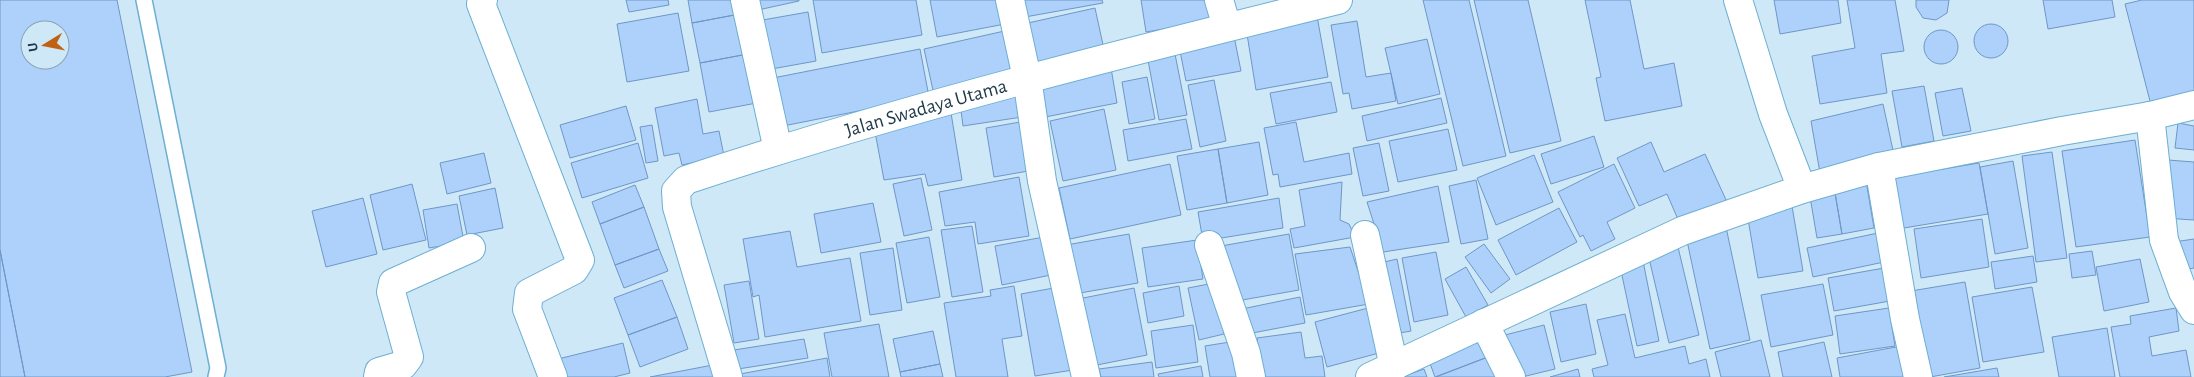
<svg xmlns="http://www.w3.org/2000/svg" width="2194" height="377" font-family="'Alegreya Sans',sans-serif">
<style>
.building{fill:#add1fb;stroke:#6e97c7;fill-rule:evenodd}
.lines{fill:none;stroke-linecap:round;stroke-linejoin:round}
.lane-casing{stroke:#6cafd2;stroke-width:18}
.street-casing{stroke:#6cafd2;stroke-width:30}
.lane{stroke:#fff;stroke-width:15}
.street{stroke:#fff;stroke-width:28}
.labels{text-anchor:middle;stroke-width:4;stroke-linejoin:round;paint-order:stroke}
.street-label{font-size:20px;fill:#1d3847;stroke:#cfe8f7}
</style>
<rect width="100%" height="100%" fill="#cfe8f7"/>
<path class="building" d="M0 0H117L192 372 165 377H25L0 250ZM30 30H60V60H30Z
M626 0H668L669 5 629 12Z
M688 0H743L745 13 692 23Z
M756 0H799V1L758 10Z
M813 0H916L922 35 822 53Z
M930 0H1000L1005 24 937 37Z
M1022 0H1102L1103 3 1025 17Z
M1141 0H1212L1216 20 1146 32Z
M1423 0H1469L1506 156 1463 166Z
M1474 0H1528L1561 141 1510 153Z
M1585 0H1630L1644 69 1674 63 1682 106 1605 121 1596 78 1601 77Z
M1774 0H1838L1841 23 1780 34Z
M1847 0H1895L1904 51 1881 54 1887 93 1820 104 1812 56 1855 48Z
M1949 0 1947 13 1936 20 1923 18 1916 7V0Z
M2043 0H2112L2115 17 2048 29Z
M2142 0H2194V94L2151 105 2125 4Z
M1095 8 1105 54 1038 69 1028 23Z
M808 12 816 61 766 70 757 21Z
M678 13 689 71 627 82 617 24Z
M745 13 753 53 700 63 692 23Z
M1317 16 1328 77 1256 90 1246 28Z
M1357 21 1366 77 1391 73 1396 101 1352 109 1349 93 1343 94 1331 25Z
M1974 41a17 17 0 1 1 34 0a17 17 0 1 1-34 0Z
M1009 30 1019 77 934 95 924 49Z
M1924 47a17 17 0 1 1 34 0a17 17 0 1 1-34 0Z
M1234 36 1241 71 1186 81 1179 46Z
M1427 39 1440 94 1398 104 1385 48Z
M920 49 929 97 778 127 768 79Z
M753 53 762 102 709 112 700 63Z
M1175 54 1187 115 1159 120 1148 60Z
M1111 68 1117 103 1040 118 1033 83Z
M1147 77 1155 119 1129 124 1122 82Z
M1214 80 1226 141 1200 147 1188 85Z
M1331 82 1337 112 1276 124 1270 93Z
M1924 86 1934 141 1902 147 1892 91Z
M1962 88 1971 131 1943 136 1935 93Z
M1018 95 1022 117 963 126 960 103Z
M1441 98 1447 123 1367 141 1362 116Z
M697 99 703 134 719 131 724 156 682 165 679 153 664 156 655 108Z
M1883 104 1894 155 1820 173 1811 121Z
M626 106 636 140 570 158 560 125Z
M950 107 962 180 928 186 925 174 884 180 873 121Z
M1104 109 1116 170 1063 181 1050 121Z
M1186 119 1192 149 1128 161 1123 130Z
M1026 121 1034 170 994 177 986 128Z
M1296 122 1304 162 1349 153 1352 174 1280 187 1278 174 1273 175 1264 128Z
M2178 123 2194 126V150L2175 148Z
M652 125 658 161 646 163 640 127Z
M1448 129 1457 170 1398 182 1389 141Z
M1594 136 1604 167 1551 184 1541 154Z
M2135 140 2150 237 2076 247 2062 151Z
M1259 142 1268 195 1227 203 1218 149Z
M1651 142 1664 172 1705 154 1727 202 1680 224 1667 194 1639 206 1617 158Z
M638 143 648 178 582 198 571 163Z
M1379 143 1389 191 1363 196 1353 148Z
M1218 149 1227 203 1187 210 1177 156Z
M2052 152 2067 258 2036 262 2022 156Z
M484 153 491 183 447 194 440 163Z
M1534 155 1553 202 1496 225 1477 178Z
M2168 160 2194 162V220L2164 218Z
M2013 161 2028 248 1995 254 1980 167Z
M1979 163 1988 214 1898 229 1889 178Z
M1170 164 1181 215 1070 239 1059 188Z
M1614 164 1635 208 1607 222 1615 239 1591 251 1583 235 1580 237 1558 192Z
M1019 177 1029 236 978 244 975 222 945 226 939 192Z
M921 178 932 230 904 236 893 184Z
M1476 180 1488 239 1461 244 1449 186Z
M1866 181 1874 228 1842 234 1834 187Z
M1342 182 1340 220 1349 224 1355 237 1294 248 1290 229 1305 226 1299 190Z
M412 184 426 240 383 250 370 195Z
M635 185 644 207 600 224 592 202Z
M1438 186 1449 242 1383 252 1367 202Z
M1834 187 1842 234 1817 238 1809 191Z
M495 188 503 228 467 235 459 196Z
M363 198 377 254 326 267 312 211Z
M1279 198 1283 228 1203 241 1198 212Z
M873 203 881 242 821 253 814 214Z
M457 204 464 242 429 248 423 210Z
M1792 206 1803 271 1758 278 1747 213Z
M644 207 659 249 615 265 600 224Z
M1559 208 1577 242 1516 275 1498 240Z
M1982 219 1989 267 1921 278 1914 229Z
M972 226 983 292 952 297 941 230Z
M1726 227 1750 340 1710 349 1686 236Z
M790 231 797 267 850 258 861 321 765 337 759 295 753 297 743 239Z
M1878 233 1884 262 1813 277 1807 248Z
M1129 234 1138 283 1074 294 1066 245Z
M1289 234 1299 290 1231 302 1221 246Z
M929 237 940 297 907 303 896 243Z
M1044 237 1051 275 1002 285 995 246Z
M2194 239V268L2179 271 2174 242Z
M1197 240 1203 279 1148 287 1142 248Z
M1484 244 1510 279 1491 293 1465 257Z
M1350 247 1369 304 1306 315 1295 254Z
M1678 247 1699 335 1669 343 1648 254Z
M893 248 902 310 870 315 860 253Z
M659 249 668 271 624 288 615 265Z
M0 250 25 377H0Z
M2092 251 2096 275 2072 278 2069 254Z
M1436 252 1448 315 1414 322 1402 258Z
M2033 256 2037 282 1995 289 1991 262Z
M1397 259 1411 331 1394 334 1380 263Z
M2140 259 2149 302 2104 311 2096 267Z
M1643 261 1659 341 1637 346 1620 266Z
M1466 267 1488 305 1466 317 1445 279Z
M1884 268 1890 301 1834 311 1828 278Z
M662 280 677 317 628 335 614 298Z
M749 281 759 339 734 343 724 285Z
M1965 282 1980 368 1930 377 1911 291Z
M1214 283 1224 334 1199 340 1188 288Z
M1823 284 1833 335 1771 347 1761 295Z
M1014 286 1022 336 1002 339 1008 377H956L944 303 991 296 990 290Z
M1179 286 1184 316 1148 323 1143 293Z
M1059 287 1073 370 1035 376 1021 294Z
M2032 287 2044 352 1983 362 1972 297Z
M1134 288 1147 355 1092 366 1078 299Z
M1300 297 1305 323 1242 335 1237 310Z
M1586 304 1596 354 1561 362 1550 312Z
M1368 308 1379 353 1327 367 1315 322Z
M1889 308 1895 346 1840 354 1835 316Z
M2176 308 2179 331 2149 337 2152 356 2186 350 2191 377H2120L2111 327 2131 324 2130 316Z
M1625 314 1635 358 1685 346 1689 364 1706 359 1710 377H1594L1592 369 1608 365 1597 320Z
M677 317 688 349 640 367 628 335Z
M879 324 889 377H832L824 333Z
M1193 325 1198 362 1156 368 1151 331Z
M1544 325 1555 369 1522 377 1505 335Z
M2107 328 2115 377H2059L2052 337Z
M933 331 940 364 900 372 893 339Z
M1301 332 1305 358 1322 356 1325 377H1256L1261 366 1257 338Z
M1486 335 1493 355 1435 377 1428 358Z
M804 339 808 358 738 369 734 350Z
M1761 340 1770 377H1721L1715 352Z
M1236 341 1242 377H1210L1205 346Z
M1824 342 1832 377H1783L1778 352Z
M623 343 630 373 614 377H562L558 359Z
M1901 346 1907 377H1840L1837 358Z
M1493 355 1501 377H1436Z
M827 358 830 377H741L740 374Z
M1152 362 1154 377H1101L1099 369Z
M718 364 720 377H650Z
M940 364 943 377H901L900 372Z
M1201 366 1203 377H1159L1158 374Z
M1997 368 1999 377H1944Z
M1424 369 1427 377H1402Z
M1578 369 1580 377H1550Z"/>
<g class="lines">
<defs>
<path id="lane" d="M144 0 218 368 216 377"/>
<g id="street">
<path d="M483 0 481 4 580 260 574 270 529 293 527 309 553 377"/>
<path d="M745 0 778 150"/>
<path d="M1010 0 1027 78 1042 181 1086 377"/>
<path d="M1219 0 1227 27"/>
<path d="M1738 0 1773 114 1802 189"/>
<path d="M2150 116 2164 240 2183 292 2194 310"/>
<path d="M1879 167 1905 319 1918 377"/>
<path d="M1365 235 1394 367"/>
<path d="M1209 245 1246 353 1251 377"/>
<path d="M1484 323 1511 377"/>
<path d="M378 377 379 372 403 365 409 357 391 292 393 283 471 248"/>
<path id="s1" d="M728 377 677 207 676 191 686 180C900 109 1119 54 1338 0"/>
<path d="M1370 377 1682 231 1802 189 1879 167 2062 131 2150 116 2194 105"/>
</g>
</defs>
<use href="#lane" class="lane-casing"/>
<use href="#street" class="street-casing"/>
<use href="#lane" class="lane"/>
<use href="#street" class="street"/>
</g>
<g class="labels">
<g class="street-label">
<text dy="7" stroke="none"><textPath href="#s1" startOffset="459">Jalan Swadaya Utama</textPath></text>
</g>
</g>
<g transform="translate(45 45) rotate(260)"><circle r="24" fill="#cfe8f7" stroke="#88a2b1"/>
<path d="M0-4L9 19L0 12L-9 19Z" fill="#bf6215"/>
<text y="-8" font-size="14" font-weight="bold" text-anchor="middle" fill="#1d3847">U</text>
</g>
</svg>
